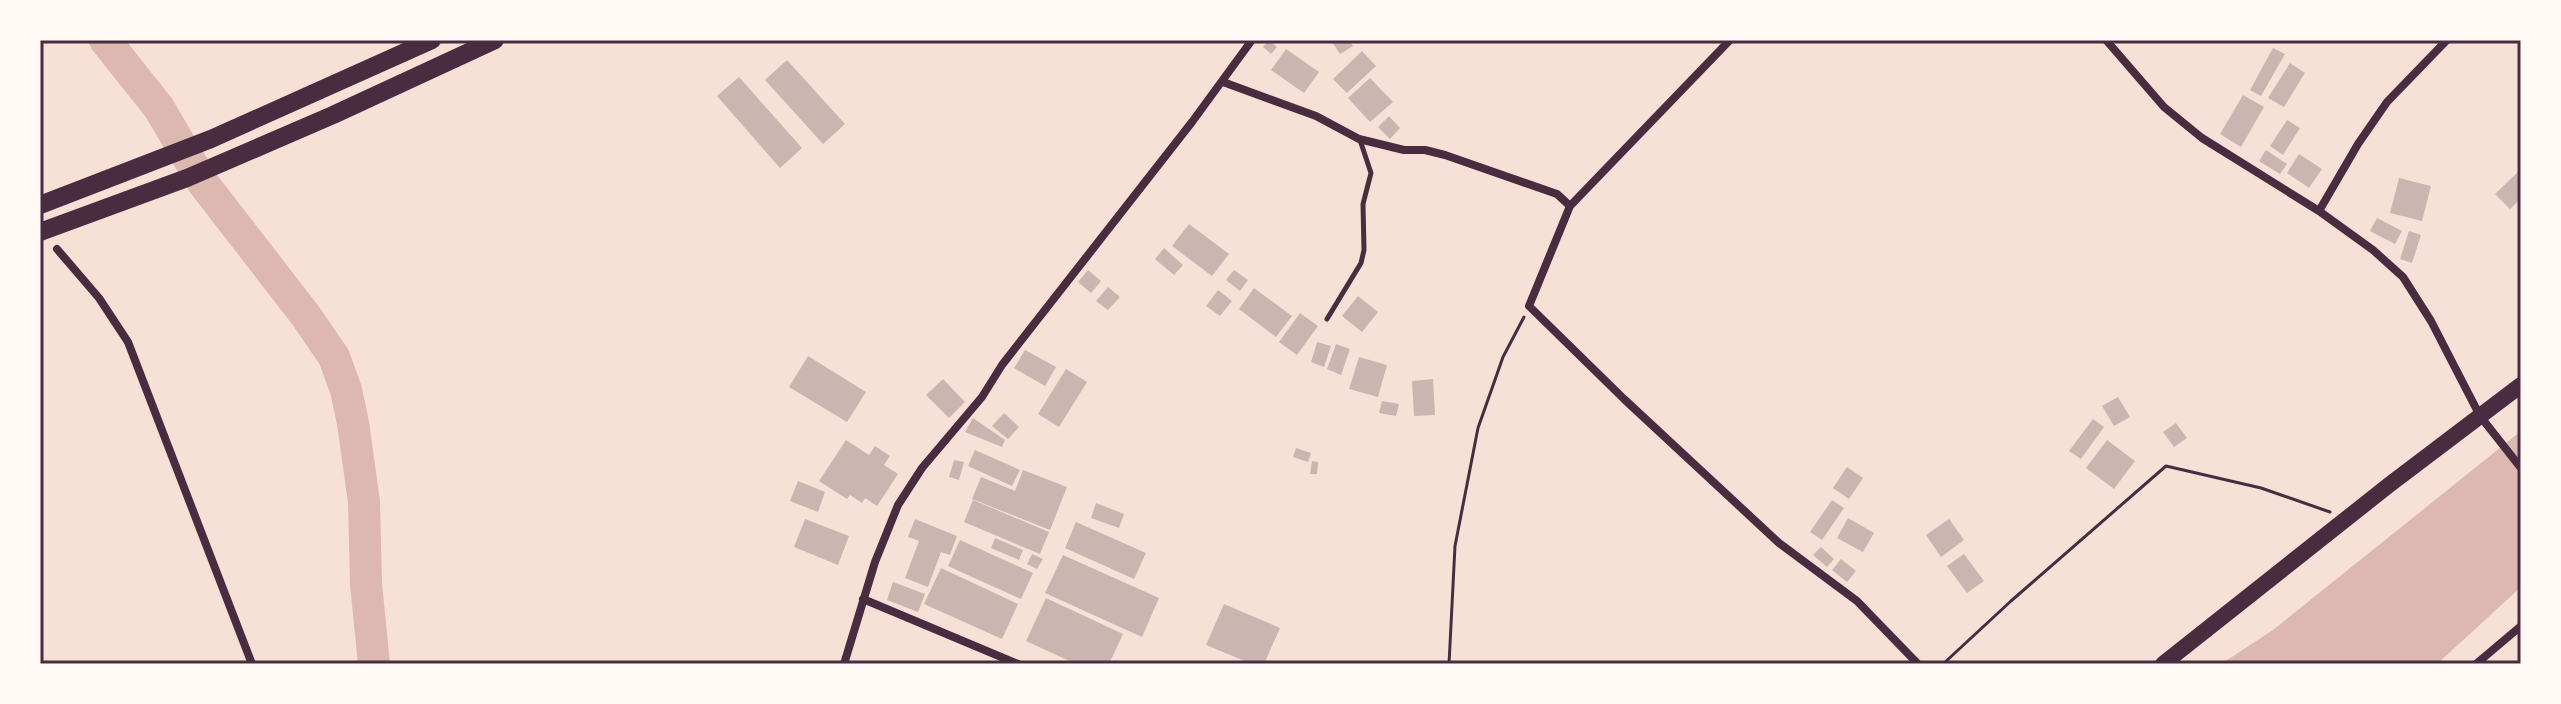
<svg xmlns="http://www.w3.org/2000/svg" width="2561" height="704" font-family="'Fira Sans Condensed',sans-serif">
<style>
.water{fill:#dcb8b0}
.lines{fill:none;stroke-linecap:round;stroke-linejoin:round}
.river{stroke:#dcb8b0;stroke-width:32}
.building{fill:#ccb4b1}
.path{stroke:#4a2c40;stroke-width:3}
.service{stroke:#4a2c40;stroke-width:5}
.minor{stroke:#4a2c40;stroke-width:8}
.primary{stroke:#4a2c40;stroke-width:16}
.motorway{stroke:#4a2c40;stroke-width:18}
.neatline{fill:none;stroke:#4a2c40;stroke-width:3}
</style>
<rect width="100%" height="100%" fill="#f7e1d7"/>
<path class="water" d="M2521 431V587L2437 664H2221L2273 630Z"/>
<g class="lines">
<path class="river" d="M105 40 159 108 203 183 306 316 334 357 346 390 353 423 364 502 366 584 374 664"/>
</g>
<path class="building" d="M1269 40 1277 47 1271 54 1263 47Z
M1335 40H1349L1353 46 1340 54 1332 42Z
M2273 48 2285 54 2261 96 2250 90Z
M1286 49 1319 72 1304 93 1271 70Z
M1362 51 1376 66 1347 93 1333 79Z
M787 60 845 124 823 144 765 80Z
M2290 63 2305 73 2284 107 2268 98Z
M739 77 802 148 780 168 717 96Z
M1370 78 1393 102 1370 122 1348 98Z
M2243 95 2264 107 2241 147 2220 134Z
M1389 116 1400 128 1390 139 1378 127Z
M2287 120 2300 128 2283 155 2270 146Z
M2266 150 2287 164 2280 174 2259 161Z
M2299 154 2322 169 2309 188 2287 173Z
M2521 169V198L2510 209 2495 194Z
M2399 178 2431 186 2422 221 2390 213Z
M2377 218 2402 231 2395 244 2370 231Z
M1189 224 1229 254 1212 276 1172 246Z
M2409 231 2421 235 2412 263 2400 259Z
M1164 248 1183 265 1174 275 1155 259Z
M1088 270 1101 281 1091 293 1078 282Z
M1234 270 1248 280 1240 291 1226 280Z
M1108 287 1120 297 1108 310 1096 301Z
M1254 288 1292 316 1276 337 1239 309Z
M1218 290 1232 301 1220 316 1206 306Z
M1358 296 1378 312 1362 332 1342 316Z
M1300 313 1318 326 1297 355 1279 342Z
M1317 342 1331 346 1324 367 1311 362Z
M1336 344 1350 349 1341 375 1327 369Z
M1025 350 1056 367 1045 386 1014 368Z
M808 356 866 392 847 422 789 387Z
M1359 357 1387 365 1378 397 1349 389Z
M1066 369 1087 382 1059 427 1038 414Z
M943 379 965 402 949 418 926 395Z
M1433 379 1435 415 1414 416 1412 381Z
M2118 397 2130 417 2114 426 2102 406Z
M1382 401 1399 404 1396 416 1379 413Z
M1004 413 1019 427 1008 439 992 426Z
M973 418 1005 440 1002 447 965 432Z
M2093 419 2104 427 2081 459 2069 451Z
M2176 423 2187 438 2174 447 2163 432Z
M846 440 869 455 875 446 890 456 884 465 898 474 877 506 865 498 862 503 850 495 847 499 819 481Z
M2107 440 2135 461 2114 489 2086 468Z
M1296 448 1311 453 1308 462 1293 457Z
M975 450 1020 470 1012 486 968 466Z
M954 460 964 462 959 480 949 477Z
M1312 461 1318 462 1317 474H1310Z
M1847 467 1863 478 1849 499 1833 488Z
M1023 470 1067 487 1050 530 972 499 981 477 1015 491Z
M798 481 825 492 818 512 790 501Z
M973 500 1049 532 1040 554 964 522Z
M1832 500 1844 508 1822 540 1810 532Z
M1096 503 1124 514 1119 528 1091 518Z
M1848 518 1874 533 1863 552 1837 538Z
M805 519 849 536 838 565 794 547Z
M915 519 957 536 950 555 941 552 928 587 905 578 919 541 908 537Z
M1949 519 1964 540 1941 557 1926 535Z
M1076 522 1146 553 1134 579 1065 548Z
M995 538 1023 550 1019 560 991 548Z
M960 540 1033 573 1021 599 948 566Z
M1821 547 1834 559 1827 567 1813 555Z
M1032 554 1043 559 1037 569 1027 564Z
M1964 554 1984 581 1967 593 1947 566Z
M1063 555 1159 598 1142 637 1045 593Z
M1841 559 1856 571 1847 582 1832 570Z
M941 568 1018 604 1002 639 924 604Z
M893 582 925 594 918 612 887 600Z
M1046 598 1123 634 1109 664H1076L1026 641Z
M1224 604 1280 628 1264 664H1252L1206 645Z"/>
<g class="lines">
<path class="path" d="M1449 664 1455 546 1478 428 1503 357 1524 317
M1943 664 2011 601 2166 466 2261 488 2330 512"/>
<path class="service" d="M1327 319 1361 263 1364 250 1363 204 1371 173 1360 140"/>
<path class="minor" d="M1730 40 1570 206 1529 306 1624 399 1779 543 1857 601 1918 664
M2106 40 2164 107 2202 138 2319 211 2373 250 2403 277 2431 321 2480 416 2521 468
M1223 82 1316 116 1359 139 1404 150H1425L1445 155 1557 194 1570 206
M2319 211 2358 144 2387 102 2447 40
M57 249 99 298 128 342 252 664
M863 599 1018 664
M844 664 875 562 898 505 922 468 982 397 1002 365 1192 122 1252 40
M2476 664 2521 626"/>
<path class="primary" d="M2163 664 2389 485 2521 385"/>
<path class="motorway" d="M40 205 211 139 432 40
M40 232 187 178 333 115 495 40"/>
</g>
<rect width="2561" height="704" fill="none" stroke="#fffaf5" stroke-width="84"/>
<rect x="42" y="42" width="2477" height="620" class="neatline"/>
</svg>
